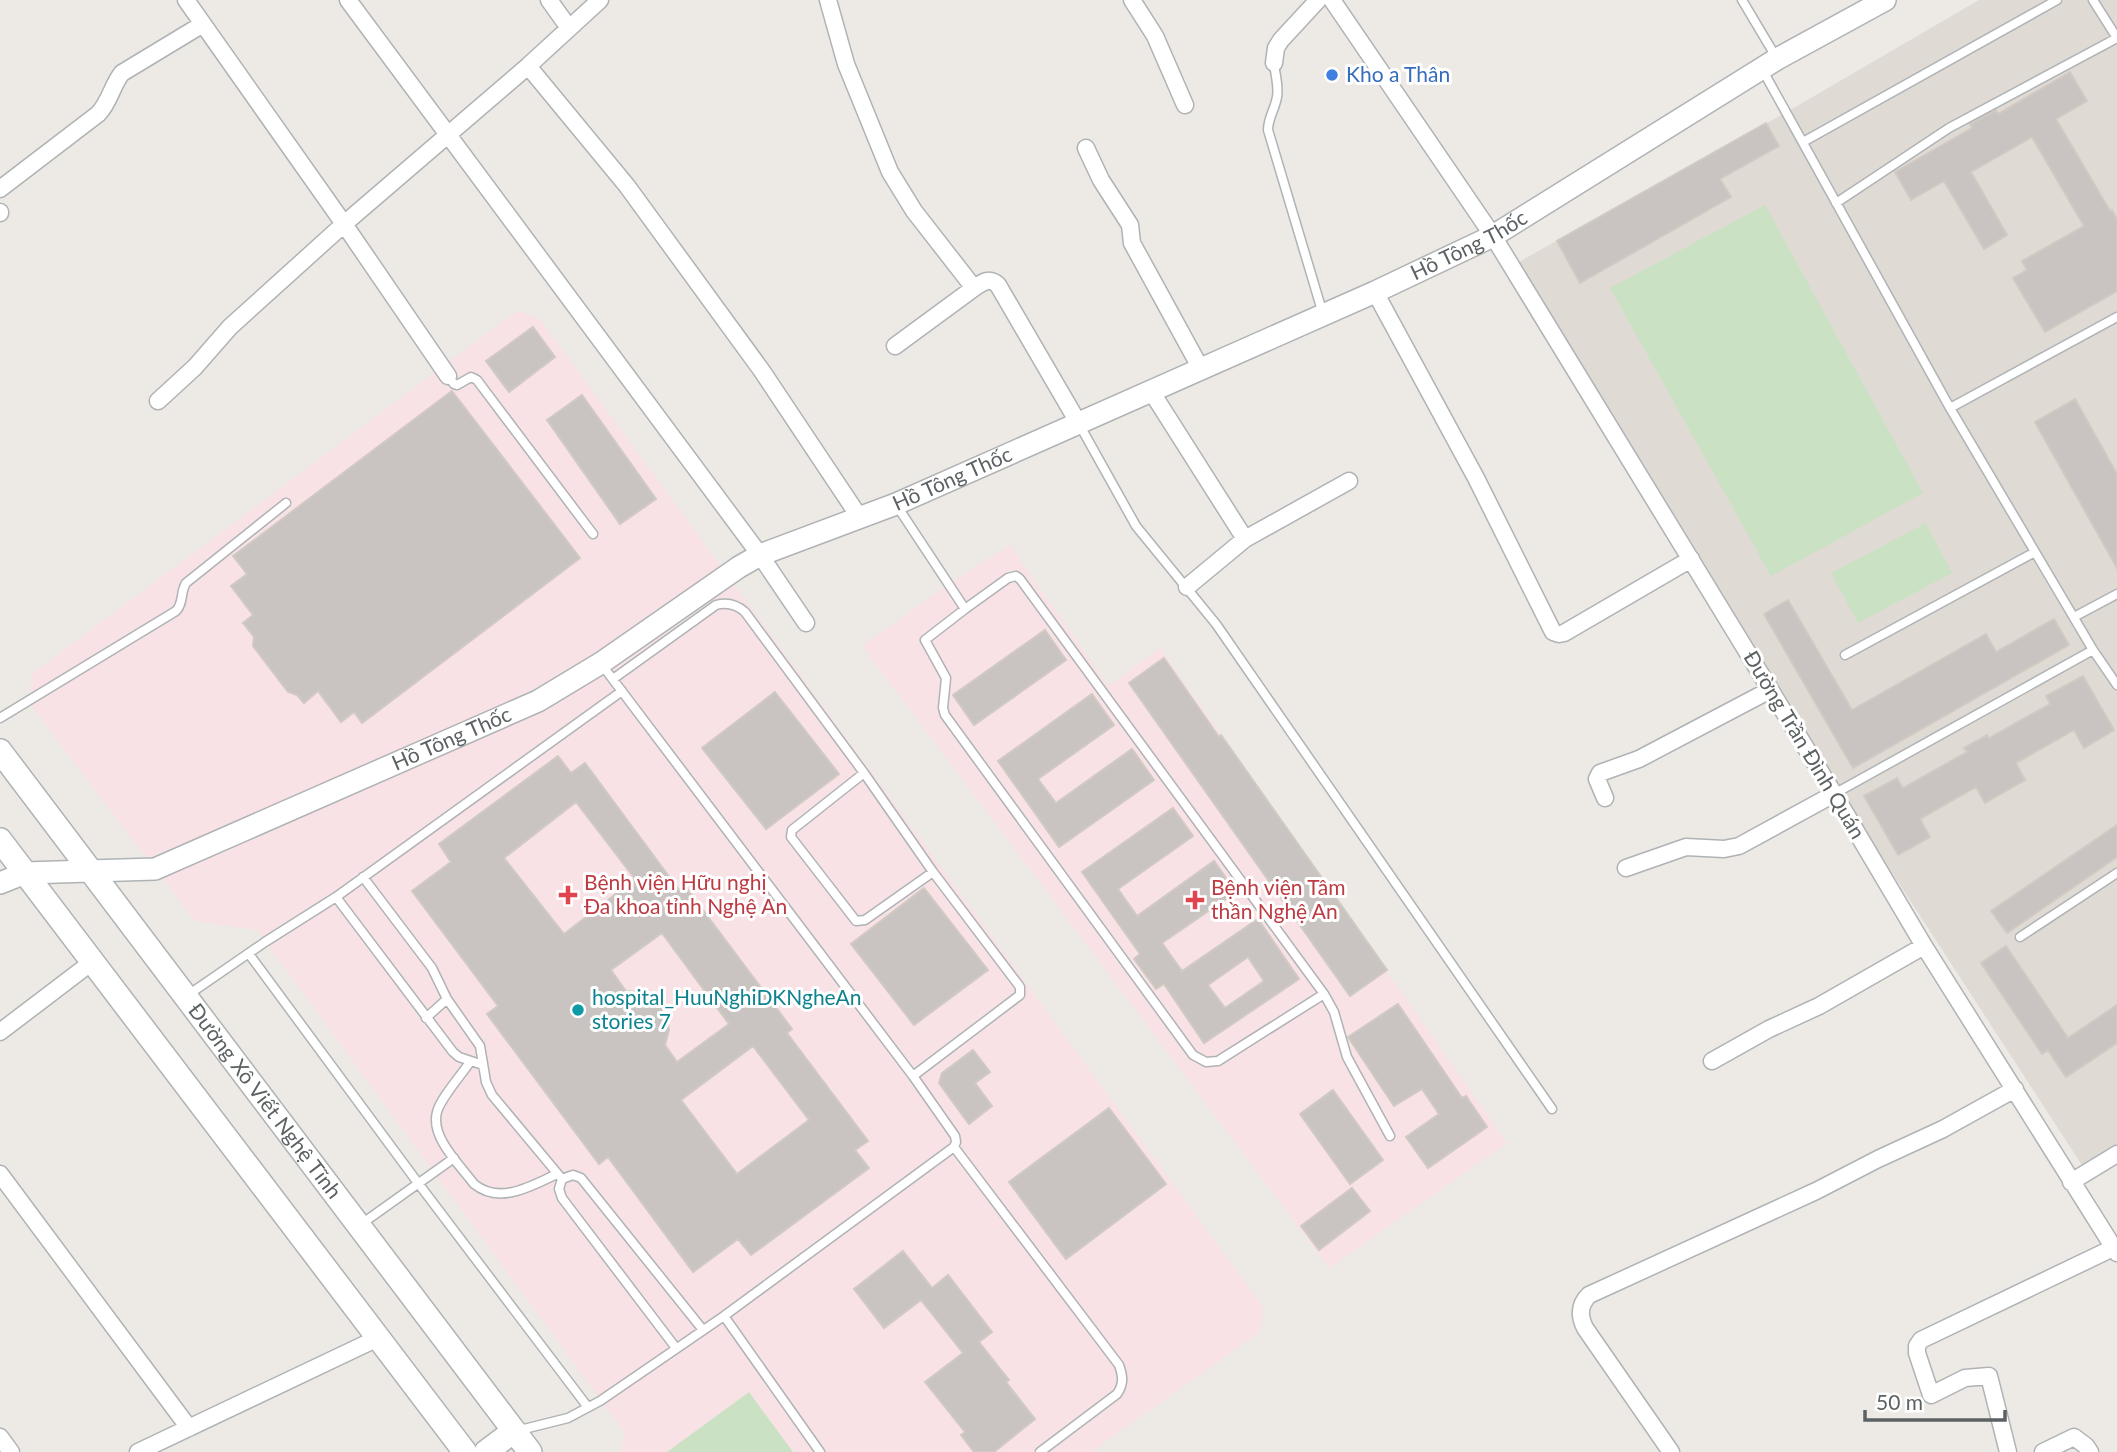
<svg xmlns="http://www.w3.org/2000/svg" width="2117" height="1452" font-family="Lato,sans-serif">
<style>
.education{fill:#e0dad5}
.medical{fill:#f8e2e5}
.green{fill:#cae2c3}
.building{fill:#c9c4c1;stroke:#d1cac3;stroke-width:2;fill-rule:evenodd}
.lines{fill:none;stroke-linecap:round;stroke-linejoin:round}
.service-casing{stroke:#afb3b5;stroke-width:11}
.minor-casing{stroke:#afb3b5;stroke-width:19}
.tertiary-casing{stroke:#afb3b5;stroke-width:24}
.secondary-casing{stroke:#afb3b6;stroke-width:26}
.service{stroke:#fff;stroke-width:8}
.minor{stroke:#fff;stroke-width:16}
.tertiary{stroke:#fff;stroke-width:21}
.secondary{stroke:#fff;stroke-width:23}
.shop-dot{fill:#3f7fe0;stroke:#fff;stroke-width:2.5}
.health-dot{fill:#e0444e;stroke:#fff;stroke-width:2.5}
.culture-dot{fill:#0f9aa8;stroke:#fff;stroke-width:2.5}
.labels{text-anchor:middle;stroke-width:6;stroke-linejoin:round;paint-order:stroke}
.shop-label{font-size:21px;fill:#366cbe;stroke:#fff;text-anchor:start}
.street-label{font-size:21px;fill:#5c6163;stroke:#fff}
.health-label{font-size:21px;fill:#be3a42;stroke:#fff;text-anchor:start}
.culture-label{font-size:21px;fill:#0d838f;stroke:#fff;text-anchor:start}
</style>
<rect width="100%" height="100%" fill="#ede9e4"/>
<path class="education" d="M1979 0H2117V1154L2087 1173 1839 791 1517 263 1785 113Z"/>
<path class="medical" d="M517 311 539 318 1263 1307 1260 1332 1091 1452H621L624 1432 257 930 195 921 32 707 31 675Z
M1010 545 1108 686 1160 648 1507 1143 1329 1268 862 646 949 584Z"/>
<path class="green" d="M1765 205 1923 493 1771 576 1610 288Z
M1926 523 1952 573 1858 623 1831 573Z
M749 1392 793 1452H667Z"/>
<path class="building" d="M2070 72 2087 101 2056 119 2110 211 2112 210 2117 219V291L2045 332 2013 278 2027 270 2022 261 2084 226 2032 137 1971 172 2007 235 1984 249 1944 181 1911 200 1895 172 1972 128 1970 124 1996 110 1998 114Z
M1766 123 1779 146 1720 179 1731 197 1580 283 1557 241Z
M533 327 555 357 509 392 486 361Z
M452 391 580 558 362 723 354 712 341 722 318 691 304 703 297 695 288 692 253 646 254 637 243 623 253 615 231 586 247 574 233 556Z
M582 395 656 499 620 524 547 420Z
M2075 399 2117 474V568L2035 422Z
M1788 600 1852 710 1986 634 1996 652 2054 619 2069 645 1853 768 1764 614Z
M1045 630 1066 660 974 725 953 695Z
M1164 658 1219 737 1221 735 1387 970 1350 996 1129 683Z
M2083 676 2114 730 2084 748 2074 730 2016 763 2025 780 1985 803 1976 787 1920 819 1930 837 1898 855 1864 796 1897 778 1903 788 1967 752 1964 748 1987 735 1989 738 2050 704 2046 696Z
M775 692 839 774 766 829 702 748Z
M1092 694 1114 725 1038 779 1056 803 1132 749 1154 780 1059 847 998 761Z
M558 756 571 773 585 763 679 890 685 886 792 1029 787 1033 868 1141 855 1150 869 1168 751 1255 738 1239 693 1272 608 1157 599 1164 487 1014 498 1006 412 891 451 862 439 844ZM576 802 635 879 564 934 504 858ZM662 933 729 1024 677 1062 665 1045 669 1030 666 1015 659 1003 651 996 640 992 626 991 611 970ZM753 1046 809 1120 737 1174 681 1100Z
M1173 808 1193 836 1118 889 1137 916 1214 861 1236 892 1162 943 1182 971 1258 919 1299 979 1204 1043 1164 984 1156 989 1134 959 1140 954 1082 872ZM1248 957 1264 981 1225 1008 1208 985Z
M2117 825V857L2007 933 1991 911Z
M924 888 988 970 914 1025 851 944Z
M2006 946 2068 1038 2117 1005V1043L2066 1077 2048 1050 2042 1054 1981 963Z
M1398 1004 1462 1098 1466 1096 1487 1127 1428 1168 1406 1137 1439 1114 1422 1089 1394 1106 1348 1037Z
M973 1050 990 1072 975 1083 992 1106 969 1124 939 1083 942 1073Z
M1333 1090 1383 1160 1350 1184 1300 1114Z
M1109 1108 1166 1184 1066 1259 1009 1182Z
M1352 1188 1370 1211 1319 1250 1301 1226Z
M903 1251 932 1288 948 1275 992 1332 979 1342 1009 1380 1006 1382 1035 1419 994 1452H974L961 1435 965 1432 925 1382 963 1353 921 1300 884 1328 854 1289Z"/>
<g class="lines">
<defs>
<path id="service" d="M1742 0 1776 57
M2093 0 2117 38
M1274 63C1275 74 1279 86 1277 97 1275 109 1268 118 1268 130L1323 314
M1762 69 1950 408 2093 650 2117 685
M1803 142 2057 0
M1836 203 1949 128 2117 38
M448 376 454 384 457 385 471 377 477 380 593 534
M1950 408 2117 317
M1079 424 1136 526 1216 624 1552 1109
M897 506 965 609 1008 578 1016 576 1020 579 1324 994 1334 1012 1347 1057 1390 1136
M965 609 925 640 946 678 943 708 945 715 1193 1055 1206 1062 1218 1061 1324 994
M2074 617 2117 594
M1845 655 2035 552
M602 665 913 1076 955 1136 956 1142 954 1147 1119 1365C1123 1376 1124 1384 1117 1394L1040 1452
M613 679 716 605C727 602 736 604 745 612L864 773 933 872 1020 987V995L913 1076
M0 718 176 611C184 603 180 592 186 583L286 503
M864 773 792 830 791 837 856 921 865 920 933 872
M1834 794 2093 650
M363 877 432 968 447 999
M336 897 453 1052 459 1057 483 1065
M2020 937 2117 873
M249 954 418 1183 587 1406
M188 995 265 942 336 897 622 691
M426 1018 447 999 480 1046 486 1082 492 1095 562 1179 559 1189 562 1198 676 1348
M470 1062C462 1074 440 1099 437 1112 430 1137 460 1165 474 1184 500 1205 531 1186 557 1174
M562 1179 573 1175 581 1178 703 1330
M360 1225 454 1158
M724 1316 820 1452
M516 1431 568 1418 600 1401 724 1316 954 1147"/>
<path id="minor" d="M186 0 344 224 448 376
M348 0 760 555 806 623
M549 0 569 28
M828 0 846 64 890 172 914 211 974 288C983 282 989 277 998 285L1079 424
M1132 0 1155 36 1185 105
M1332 0 1493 236 1834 794 1924 946 2117 1253
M1274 63 1276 48 1281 40 1318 0
M528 66 627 186 762 371 860 518
M1086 148 1101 180 1130 225 1132 243 1201 369
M0 189 98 114C110 102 112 85 122 73L203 24
M0 212V213
M1375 292 1476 478 1553 632 1559 634 1564 633 1691 559
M895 346 974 288
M1151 391 1245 539
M158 401 195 367 230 327 344 224 528 66 600 0
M1187 587 1245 539 1349 481
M1605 798 1597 779 1600 773 1639 759 1770 690
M1626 868 1686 847 1724 849 1739 846 1834 794
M0 1032 92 962
M1712 1061 1769 1029 1819 1006 1924 946
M0 1174 189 1428
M2071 1182 2117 1154
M0 1437 11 1452
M138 1452 378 1338
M1671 1452 1585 1328C1579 1316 1579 1305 1589 1295L1816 1191 1878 1159 1943 1129 2015 1089
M2008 1452 1989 1376 1965 1378 1931 1395 1917 1353V1346L1921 1340 2113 1248
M2043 1452 2074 1437 2086 1446 2090 1452"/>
<g id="tertiary">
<path id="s1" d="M0 883 25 873 155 869 538 701 601 663 739 567 760 555 896 504 1375 292 1493 236 1777 59 1885 0"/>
</g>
<g id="secondary">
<path id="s2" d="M0 751 530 1452"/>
<path d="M0 840 465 1452"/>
<path d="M486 1452 514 1431"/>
</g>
</defs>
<use href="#service" class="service-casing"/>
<use href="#minor" class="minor-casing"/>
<use href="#tertiary" class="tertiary-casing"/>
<use href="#secondary" class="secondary-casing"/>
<use href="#service" class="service"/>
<use href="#minor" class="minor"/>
<use href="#tertiary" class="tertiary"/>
<use href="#secondary" class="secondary"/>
</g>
<circle class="shop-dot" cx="1332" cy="75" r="7"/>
<g class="health-dot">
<path d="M564.5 884.5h7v7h7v7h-7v7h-7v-7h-7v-7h7z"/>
<path d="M1191.5 889.5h7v7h7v7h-7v7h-7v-7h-7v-7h7z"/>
</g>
<circle class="culture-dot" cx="578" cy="1010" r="7"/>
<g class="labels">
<g class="shop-label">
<text x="1346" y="82">Kho a Thân</text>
</g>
<g class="street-label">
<text dy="7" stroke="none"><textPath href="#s1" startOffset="1615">Hồ Tông Thốc</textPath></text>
<text dy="7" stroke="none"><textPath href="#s1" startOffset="1048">Hồ Tông Thốc</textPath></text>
<text dy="7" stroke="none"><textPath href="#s1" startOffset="481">Hồ Tông Thốc</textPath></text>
<text transform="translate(1804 745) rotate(59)" y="7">Đường Trần Đình Quán</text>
<text dy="7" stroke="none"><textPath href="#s2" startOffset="439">Đường Xô Viết Nghệ Tĩnh</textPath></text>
</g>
<g class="health-label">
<text x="584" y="890">Bệnh viện Hữu nghị<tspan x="584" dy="24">Đa khoa tỉnh Nghệ An</tspan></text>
<text x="1211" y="895">Bệnh viện Tâm<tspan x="1211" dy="24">thần Nghệ An</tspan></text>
</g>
<g class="culture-label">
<text x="592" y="1005">hospital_HuuNghiDKNgheAn<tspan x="592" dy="24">stories 7</tspan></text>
</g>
</g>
<path d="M1865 1410v10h140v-10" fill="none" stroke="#5c6163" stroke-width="3.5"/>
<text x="1876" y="1410" font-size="21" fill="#5c6163" stroke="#ffffff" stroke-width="5" paint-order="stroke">50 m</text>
</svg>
